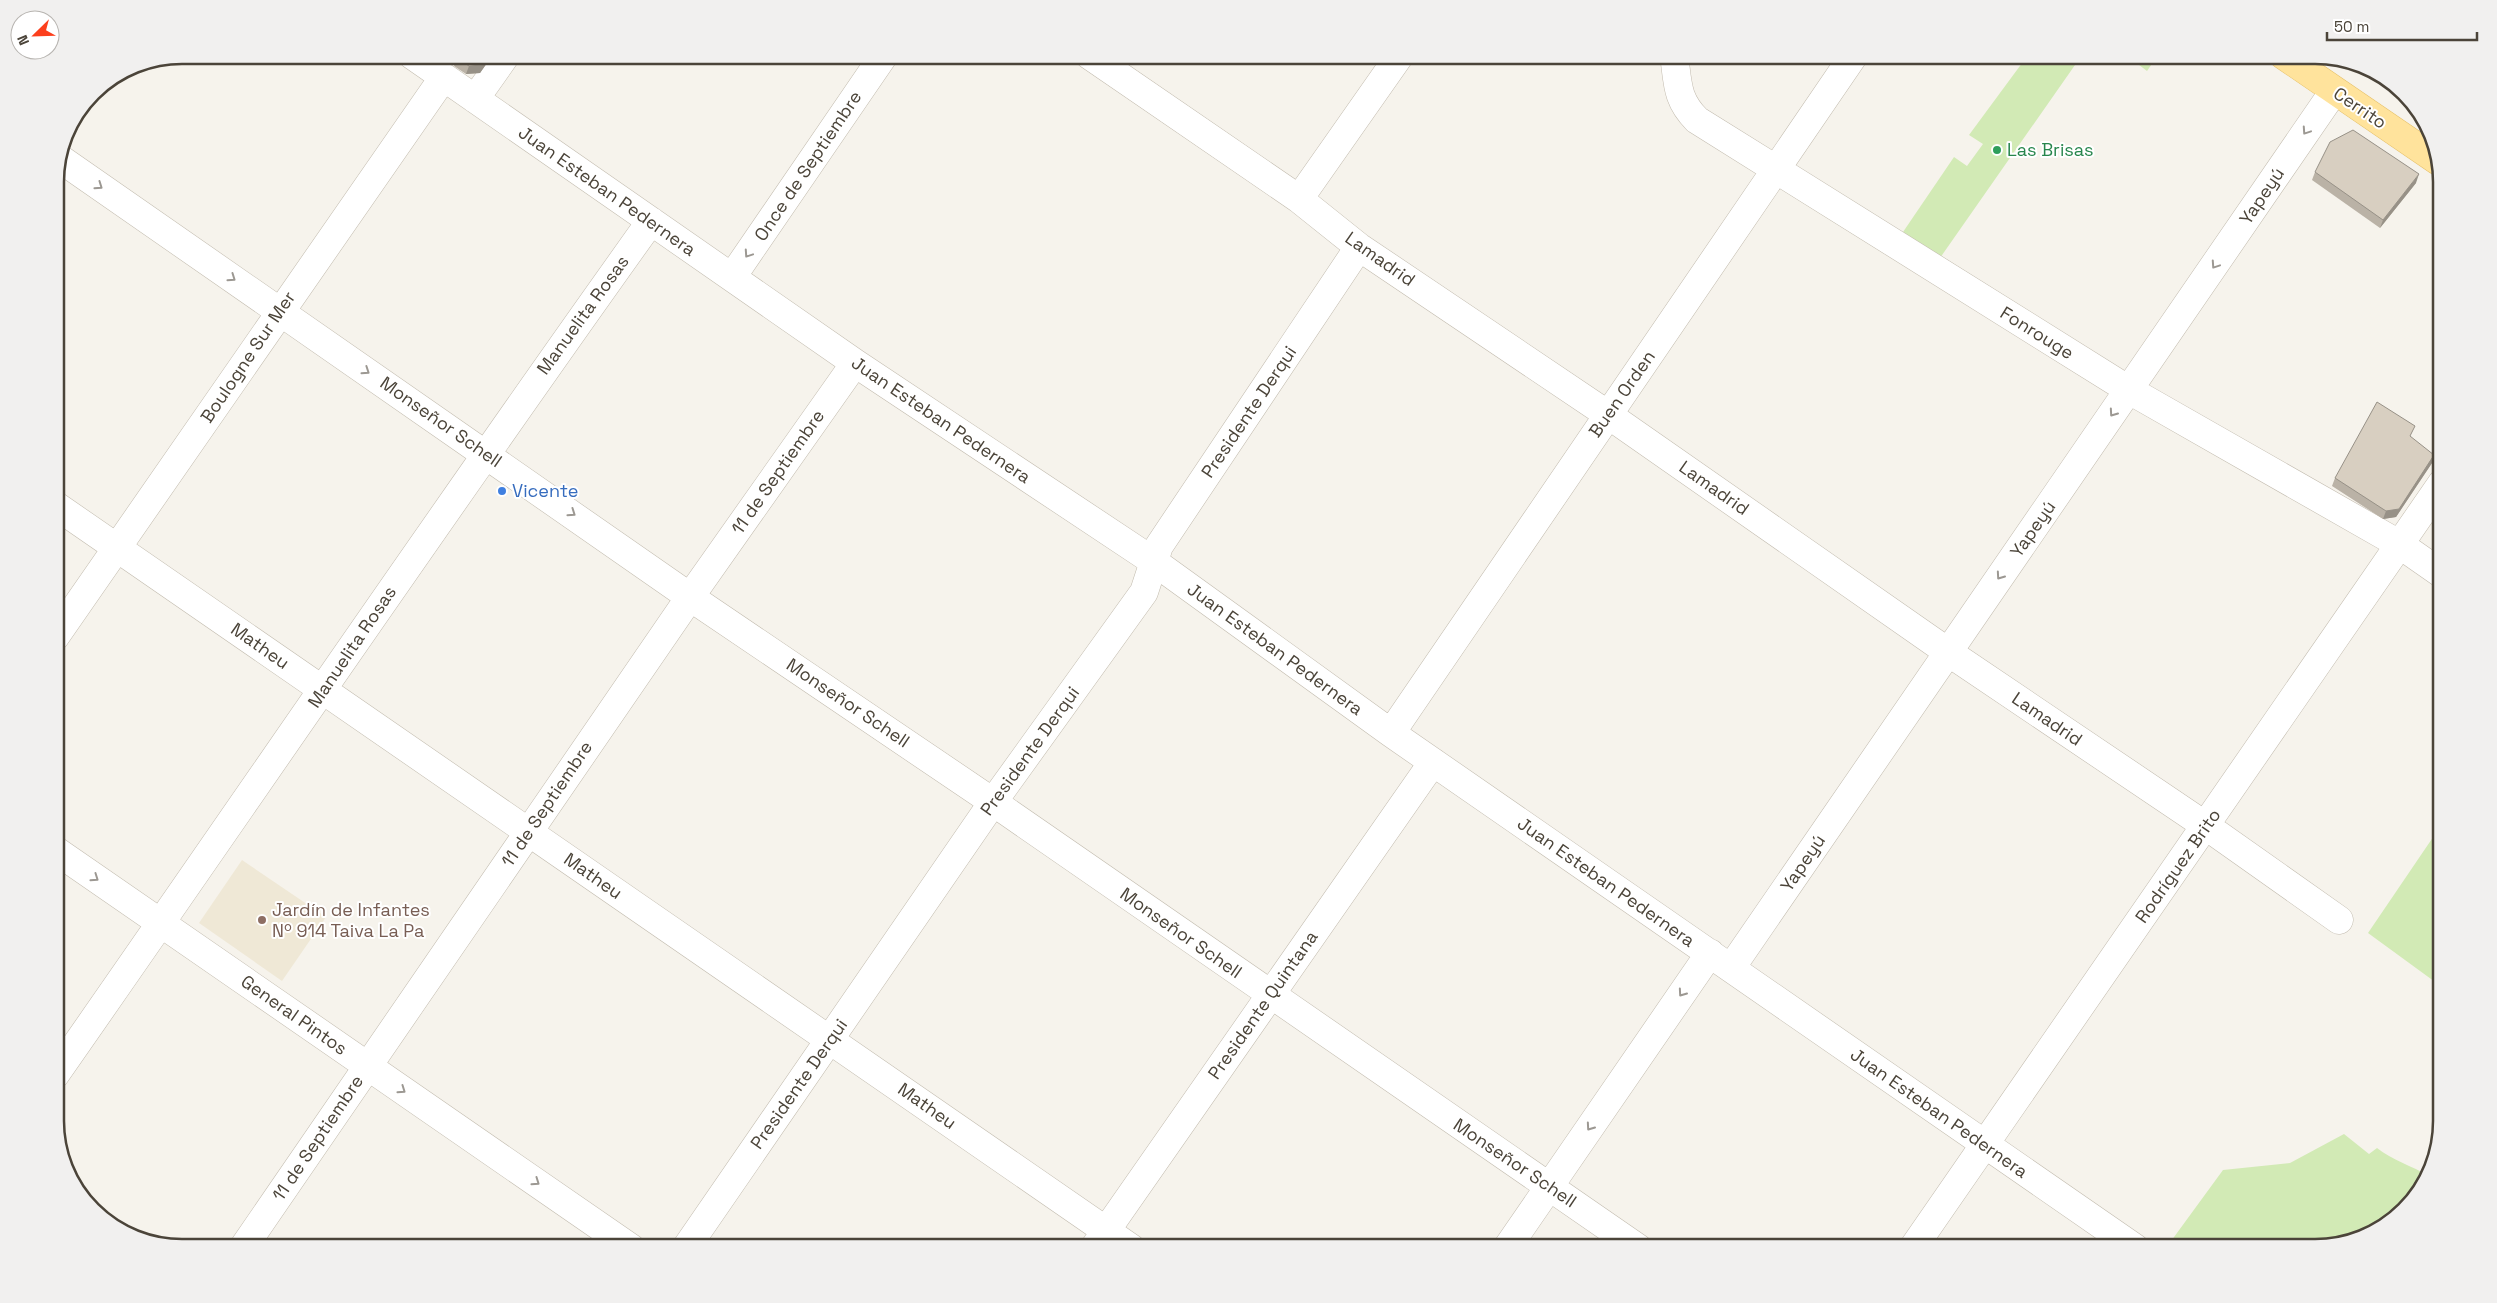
<svg xmlns="http://www.w3.org/2000/svg" width="2497" height="1303" font-family="'Space Grotesk',sans-serif">
<style>
.education{fill:#efe8d6}
.green{fill:#d2eab5}
.lines{fill:none;stroke-linecap:round;stroke-linejoin:round}
.minor-casing{stroke:#c2bbae;stroke-width:29}
.major-casing{stroke:#e6c16a;stroke-width:29}
.minor{stroke:#fff;stroke-width:28}
.major{stroke:#ffe39c;stroke-width:28}
.wall{fill:#bab2a6}
.shaded-wall{fill:#979187}
.building{fill:#d8cfc1;stroke:#979187}
.oneway{stroke:#9c9892}
.leisure-dot{fill:#2e9e5b;stroke:#fff;stroke-width:2}
.shop-dot{fill:#3f7fe0;stroke:#fff;stroke-width:2}
.education-dot{fill:#8d6e63;stroke:#fff;stroke-width:2}
.labels{text-anchor:middle;stroke-width:4;stroke-linejoin:round;paint-order:stroke}
.street-label{font-size:18px;fill:#4b4439;stroke:#fff}
.leisure-label{font-size:18px;fill:#27864d;stroke:#fff;text-anchor:start}
.shop-label{font-size:18px;fill:#366cbe;stroke:#fff;text-anchor:start}
.education-label{font-size:18px;fill:#785e54;stroke:#fff;text-anchor:start}
.rim{fill:none;stroke:#4b4439;stroke-width:2.5}
</style>
<rect width="100%" height="100%" fill="#f6f3ec"/>
<path class="education" d="M242 860 326 917 282 981 199 923Z"/>
<path class="green" d="M2028 55H2082L1940 258 1903 232 1954 157 1967 166 1983 144 1969 135Z
M2126 55H2158L2147 71Z
M2442 824V987L2368 933Z
M2344 1134 2369 1154 2377 1148C2392 1160 2412 1166 2429 1176L2386 1227 2316 1248H2166L2223 1170 2290 1163Z"/>
<g class="lines">
<defs>
<path id="minor" d="M412 55 855 363 1153 561 1391 733 2135 1248
M1089 55 1299 199 1359 247 1607 414 1948 652 2206 826 2339 920
M1674 55C1678 83 1676 99 1697 120L2129 390 2399 544 2442 574
M475 99 506 55
M59 158 690 597 993 802 1638 1248
M1299 199 1400 55
M732 277 884 55
M55 505 1131 1248
M55 637 443 78
M1391 733 1854 55
M55 850 631 1248
M1731 968 2334 91
M55 1075C254 790 449 503 651 221
M243 1248 690 597 855 363
M686 1248 993 802 1144 592 1159 546 1359 247
M1094 1248 1433 762
M1507 1248 1710 953
M1913 1248 2442 483"/>
<path id="major" d="M2283 55 2438 161"/>
</defs>
<use href="#minor" class="minor-casing"/>
<use href="#major" class="major-casing"/>
<use href="#minor" class="minor"/>
<use href="#major" class="major"/>
</g>
<path class="wall" d="M457 58 487 63 480 73 466 74 454 66Z
M2315 172 2416 183 2380 228 2312 180Z
M2411 437 2432 463 2396 517 2383 519 2332 486 2335 478Z"/>
<path class="shaded-wall" d="M490 55 487 63 480 73 466 74 469 66Z
M2419 174 2416 183 2380 228 2383 220Z
M2434 455 2432 463 2396 517 2383 519 2386 511Z"/>
<path class="building" d="M459 55H490L483 65 469 66 457 58Z
M2353 130 2419 174 2383 220 2315 172 2330 142Z
M2377 402 2415 426 2410 436 2434 455 2399 509 2386 511 2335 478Z"/>
<defs><path id="oneway-chevron" d="M-2-3.5L2.5 0L-2 3.5" fill="none" stroke-width="1.6" stroke-linecap="round" stroke-linejoin="round" transform="scale(1.25)"/></defs>
<g class="oneway">
<use href="#oneway-chevron" transform="translate(2306 131) rotate(124)"/>
<use href="#oneway-chevron" transform="translate(99 186) rotate(35)"/>
<use href="#oneway-chevron" transform="translate(748 254) rotate(124)"/>
<use href="#oneway-chevron" transform="translate(2215 265) rotate(124)"/>
<use href="#oneway-chevron" transform="translate(232 278) rotate(35)"/>
<use href="#oneway-chevron" transform="translate(366 371) rotate(34)"/>
<use href="#oneway-chevron" transform="translate(2113 413) rotate(125)"/>
<use href="#oneway-chevron" transform="translate(572 513) rotate(35)"/>
<use href="#oneway-chevron" transform="translate(2000 576) rotate(125)"/>
<use href="#oneway-chevron" transform="translate(95 878) rotate(35)"/>
<use href="#oneway-chevron" transform="translate(1682 993) rotate(125)"/>
<use href="#oneway-chevron" transform="translate(402 1090) rotate(35)"/>
<use href="#oneway-chevron" transform="translate(1590 1127) rotate(125)"/>
<use href="#oneway-chevron" transform="translate(536 1182) rotate(35)"/>
</g>
<circle class="leisure-dot" cx="1997" cy="150" r="5"/>
<circle class="shop-dot" cx="502" cy="491" r="5"/>
<circle class="education-dot" cx="262" cy="920" r="5"/>
<g class="labels">
<g class="street-label">
<text transform="translate(2360 108) rotate(34)" y="6">Cerrito</text>
<text transform="translate(808 166) rotate(-56)" y="6">Once de Septiembre</text>
<text transform="translate(607 191) rotate(35)" y="6">Juan Esteban Pedernera</text>
<text transform="translate(2262 196) rotate(-56)" y="6">Yapeyú</text>
<text transform="translate(1380 259) rotate(35)" y="6">Lamadrid</text>
<text transform="translate(583 315) rotate(-54)" y="6">Manuelita Rosas</text>
<text transform="translate(2037 333) rotate(32)" y="6">Fonrouge</text>
<text transform="translate(248 357) rotate(-56)" y="6">Boulogne Sur Mer</text>
<text transform="translate(1622 394) rotate(-55)" y="6">Buen Orden</text>
<text transform="translate(1249 412) rotate(-56)" y="6">Presidente Derqui</text>
<text transform="translate(941 420) rotate(34)" y="6">Juan Esteban Pedernera</text>
<text transform="translate(441 422) rotate(35)" y="6">Monseñor Schell</text>
<text transform="translate(778 472) rotate(-55)" y="6">11 de Septiembre</text>
<text transform="translate(1714 488) rotate(35)" y="6">Lamadrid</text>
<text transform="translate(2033 529) rotate(-55)" y="6">Yapeyú</text>
<text transform="translate(260 646) rotate(35)" y="6">Matheu</text>
<text transform="translate(352 647) rotate(-56)" y="6">Manuelita Rosas</text>
<text transform="translate(1275 649) rotate(36)" y="6">Juan Esteban Pedernera</text>
<text transform="translate(848 703) rotate(34)" y="6">Monseñor Schell</text>
<text transform="translate(2047 719) rotate(34)" y="6">Lamadrid</text>
<text transform="translate(1030 751) rotate(-54)" y="6">Presidente Derqui</text>
<text transform="translate(547 804) rotate(-56)" y="6">11 de Septiembre</text>
<text transform="translate(1803 863) rotate(-56)" y="6">Yapeyú</text>
<text transform="translate(2178 866) rotate(-55)" y="6">Rodríguez Brito</text>
<text transform="translate(593 876) rotate(35)" y="6">Matheu</text>
<text transform="translate(1606 882) rotate(35)" y="6">Juan Esteban Pedernera</text>
<text transform="translate(1181 933) rotate(35)" y="6">Monseñor Schell</text>
<text transform="translate(1263 1005) rotate(-55)" y="6">Presidente Quintana</text>
<text transform="translate(294 1015) rotate(35)" y="6">General Pintos</text>
<text transform="translate(799 1084) rotate(-55)" y="6">Presidente Derqui</text>
<text transform="translate(927 1106) rotate(35)" y="6">Matheu</text>
<text transform="translate(1939 1113) rotate(35)" y="6">Juan Esteban Pedernera</text>
<text transform="translate(318 1138) rotate(-56)" y="6">11 de Septiembre</text>
<text transform="translate(1515 1163) rotate(34)" y="6">Monseñor Schell</text>
</g>
<g class="leisure-label">
<text x="2007" y="156">Las Brisas</text>
</g>
<g class="shop-label">
<text x="512" y="497">Vicente</text>
</g>
<g class="education-label">
<text x="272" y="916">Jardín de Infantes<tspan x="272" dy="21">Nº 914 Taiva La Pa</tspan></text>
</g>
</g>
<path d="M0 0H2497V1303H0ZM182 64H2315A118 118 0 0 1 2433 182V1121A118 118 0 0 1 2315 1239H182A118 118 0 0 1 64 1121V182A118 118 0 0 1 182 64Z" fill="#f1f0ef" fill-rule="evenodd"/>
<path class="rim" d="M182 64H2315A118 118 0 0 1 2433 182V1121A118 118 0 0 1 2315 1239H182A118 118 0 0 1 64 1121V182A118 118 0 0 1 182 64Z"/>
<g transform="translate(35 35) rotate(247)"><circle r="24" fill="#ffffff" stroke="#b7b4b0"/>
<path d="M0-4L9 19L0 12L-9 19Z" fill="#fc3f1d"/>
<text y="-8" font-size="14" font-weight="bold" text-anchor="middle" fill="#4b4439">N</text>
</g>
<path d="M2327 32v8h150v-8" fill="none" stroke="#4b4439" stroke-width="2.5"/>
<text x="2334" y="32" font-size="15" fill="#4b4439" stroke="#ffffff" stroke-width="4" paint-order="stroke">50 m</text>
</svg>
